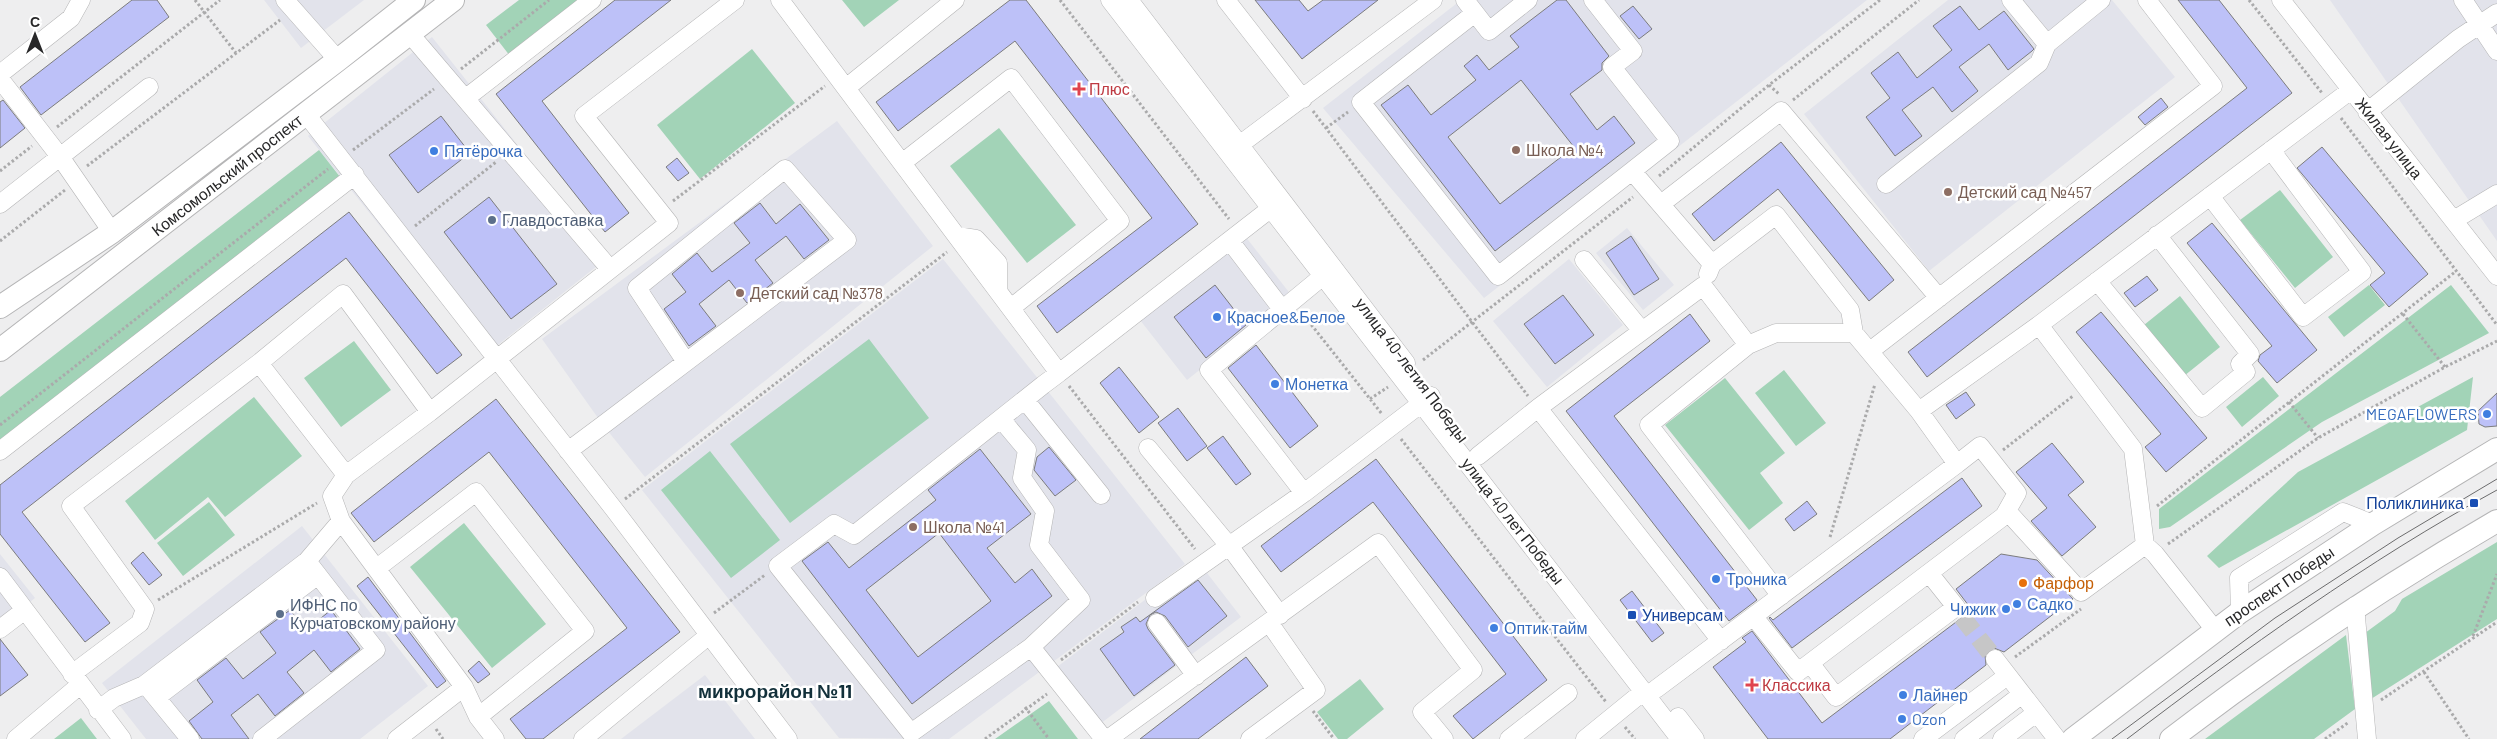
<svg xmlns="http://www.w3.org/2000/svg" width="2497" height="739" font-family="Barlow,sans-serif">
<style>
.built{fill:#e2e3eb}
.green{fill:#a2d3b7}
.building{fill:#bdc1f8;stroke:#7c7c7d;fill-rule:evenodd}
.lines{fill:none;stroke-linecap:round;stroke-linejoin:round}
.minor-tunnel{stroke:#c6c6c7;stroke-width:18;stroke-dasharray:18 9;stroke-linecap:butt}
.minor-casing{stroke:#b5b5b6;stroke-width:19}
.major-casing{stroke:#b5b5b6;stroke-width:24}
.path{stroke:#aaaaab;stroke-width:3;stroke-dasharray:2.5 2.5;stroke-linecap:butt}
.minor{stroke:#fff;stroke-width:18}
.major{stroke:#fff;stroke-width:22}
.tram{stroke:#6c6c6d;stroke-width:1}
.health-dot{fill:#e0444e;stroke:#fff;stroke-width:2}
.education-dot{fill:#8d6e63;stroke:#fff;stroke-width:2}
.shop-dot{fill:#3f7fe0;stroke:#fff;stroke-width:2}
.service-dot{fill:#5c6f8a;stroke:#fff;stroke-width:2}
.transit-dot{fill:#1a4fb4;stroke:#fff;stroke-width:2}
.food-dot{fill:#e8710a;stroke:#fff;stroke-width:2}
.labels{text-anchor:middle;stroke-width:5;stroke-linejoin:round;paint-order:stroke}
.health-label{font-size:16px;fill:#be3a42;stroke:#fff;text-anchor:start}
.street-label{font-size:16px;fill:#272728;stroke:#fff}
.education-label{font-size:16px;fill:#785e54;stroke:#fff;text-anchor:start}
.shop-label{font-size:16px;fill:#366cbe;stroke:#fff;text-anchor:start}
.service-label{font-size:16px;fill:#4e5e75;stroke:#fff;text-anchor:start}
.transit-label{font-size:16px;fill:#164399;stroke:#fff;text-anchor:end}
.food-label{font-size:16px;fill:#c56008;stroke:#fff;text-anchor:start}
.quarter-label{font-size:19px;font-weight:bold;fill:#12303a;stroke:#fff}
</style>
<rect width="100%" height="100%" fill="#eeeeef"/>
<path class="built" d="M264 0H364L301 48Z
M1461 0H1867L1484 298 1323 108Z
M1948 0H2112L2175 77 1929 271 1804 114Z
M2330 0H2497V241Z
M432 37 607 258 484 356 308 136Z
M837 121 933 246 645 477 603 425 542 339Z
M1627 228 1674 285 1643 310 1596 253Z
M1245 236 1292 296 1187 380 1140 320Z
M943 259 1185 564 949 739 839 738 642 490Z
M1569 259 1623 325 1547 387 1493 321Z
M302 526 428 686 360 739H146L102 683Z
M0 554 35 598 0 625Z
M1197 560 1241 617 1100 724 1057 667Z
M705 675 755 739H621Z"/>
<path class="green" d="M519 0H583L510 56 486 25Z
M842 0H899L864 27Z
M752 49 795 103 700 179 657 125Z
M999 128 1076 225 1027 263 950 166Z
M319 150 344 182 0 447V397Z
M2280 190 2333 257 2295 288 2240 220Z
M2369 285 2385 305 2344 337 2328 317Z
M2451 285 2489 333 2322 422 2170 527 2159 529V509Z
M2180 296 2220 347 2184 376 2144 325Z
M869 339 929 418 790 523 730 444Z
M354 341 391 390 341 427 304 378Z
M1784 370 1826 423 1796 446 1755 393Z
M2263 377 2279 396 2242 427 2226 407Z
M2473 377 2467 430 2219 568 2207 556 2298 472Z
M1725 378 1785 453 1760 473 1783 503 1749 530 1665 425Z
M254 397 302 456 225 517 208 497 155 540 125 501Z
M710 451 780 540 731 578 661 490Z
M209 502 235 535 183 576 157 543Z
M464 523 546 624 492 668 410 567Z
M2497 542V619L2371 699 2365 633 2395 611 2402 599Z
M2346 635 2355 709 2314 739H2205Z
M1360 679 1384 709 1347 739H1338L1317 712Z
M1049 701 1078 739H995Z
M81 718 97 739H54Z"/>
<path class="building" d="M132 0H157L169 17 41 115 20 87Z
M615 0H671L542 101 629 213 605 232 496 94Z
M1010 0H1026L1198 224 1057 333 1037 306 1152 218 1015 41 898 131 876 102Z
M1255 0H1299L1308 11 1323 0H1378L1302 59Z
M1557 0H1566L1609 56 1602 63V70L1570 94 1597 130 1614 116 1635 143 1495 251 1381 105 1408 85 1431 115 1476 80 1464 66 1477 55 1489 70 1519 47 1510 36ZM1521 80 1574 147 1500 204 1448 137Z
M2178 0H2219L2292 93 1927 377 1908 352 2247 88Z
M1633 6 1652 29 1639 39 1620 16Z
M1960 6 1979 30 2004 11 2034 49 2032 51 2008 70 1989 44 1959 67 1978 91 1952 112 1933 87 1902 110 1922 136 1895 156 1866 117 1890 98 1871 73 1898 52 1917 78 1952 50 1933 26Z
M2161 98 2168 107 2145 125 2138 117Z
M3 100 25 128 0 148V102Z
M441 116 470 153 418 193 389 155Z
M1781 142 1894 280 1869 301 1778 189 1714 241 1692 214Z
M2322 147 2428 274 2389 307 2370 285 2385 273 2297 168Z
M677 158 689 173 678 181 666 167Z
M489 197 557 284 511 319 444 232Z
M760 203 776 224 800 204 829 240 804 259 786 236 755 260 773 283 747 303 729 280 699 304 716 326 689 346 664 309 686 292 672 274 697 253 712 272 750 243 734 223Z
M349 212 462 355 437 374 346 258 22 512 110 623 85 642 0 534V485Z
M2212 223 2317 350 2277 383 2258 361 2260 355 2272 346 2187 243Z
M1631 236 1659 279 1634 295 1606 253Z
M2147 276 2158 290 2135 307 2124 293Z
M1215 285 1246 325 1206 358 1174 317Z
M1563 295 1594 335 1555 364 1524 324Z
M2101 312 2207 438 2166 472 2145 447 2161 434 2076 332Z
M1690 314 1710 341 1614 416 1757 600 1729 621 1566 411Z
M1256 345 1318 426 1290 448 1228 368Z
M1119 367 1159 417 1139 433 1100 383Z
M1966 392 1975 405 1956 419 1946 405Z
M2497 393V426L2485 427 2479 424 2478 411Z
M496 399 680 632 543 739H526L510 719 627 628 489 452 374 542 351 513Z
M1178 408 1207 446 1187 461 1158 423Z
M1223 436 1251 474 1236 485 1207 448Z
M2052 443 2084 482 2068 495 2096 527 2062 556 2031 521 2047 508 2016 472Z
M1049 447 1076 480 1055 496 1034 470 1037 457Z
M980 449 1031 514 987 548 1015 583 1032 569 1052 596 912 704 802 561 828 542 849 568 936 500 928 490ZM939 533 991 601 918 657 866 590Z
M1376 459 1547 680 1473 739 1453 716 1506 674 1373 502 1281 572 1261 546Z
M1962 478 1982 506 1792 648 1769 618 1770 617 1773 620Z
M1807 501 1817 514 1794 531 1785 519Z
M143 552 162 575 149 585 131 563Z
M2001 554 2037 560 2073 599 2004 652 1994 648 1989 650 1985 655 1986 665 1890 739H1768L1713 667 1746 642 1742 638 1752 631 1822 723 1972 610 1956 589Z
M368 577 446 681 437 688 357 586Z
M1198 580 1227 616 1188 647 1165 616 1156 612 1150 615 1146 624 1148 629 1175 665 1134 696 1100 649 1124 632 1121 627 1136 617 1140 622Z
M1632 591 1664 633 1652 642 1620 600Z
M290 610 306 630 331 610 360 649 331 672 314 650 287 672 304 693 275 716 258 694 231 715 249 739H202L189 721 213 702 197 680 226 658 243 679 276 653 260 632Z
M0 639 28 675 0 696Z
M1246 657 1268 686 1198 739H1140Z
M479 661 490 674 478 683 468 671Z"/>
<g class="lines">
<path class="minor-tunnel" d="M1962 617 1995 659"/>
<defs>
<path id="minor" d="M285 0 338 60
M780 0 1059 373 1270 209
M1110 0 1680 739
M1129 0 1406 363
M1226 0 1303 99
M1465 0 1489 31 1528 0
M1593 0 1633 51 1612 67 1670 141 1632 171
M2011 0 2047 44
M2281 0 2497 276
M2463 0 2497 51
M1475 13 1361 102 1498 276 1632 171 1712 264
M410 34 610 269
M0 74 71 18 81 0
M0 79 61 158 112 232
M846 88 955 0
M466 98 592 0
M2367 112 2458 39 2497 13
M306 114 613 508 788 739
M1230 152 1433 0
M902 163 1011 78 1120 221 1011 308
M1886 184 2039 63 2047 44 2101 0
M2210 196 2303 317 2362 272 2271 150
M0 204 149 87
M1661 204 1781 111 1939 298
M2454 220 2497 194
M957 236 976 239 998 263V291
M1230 241 1281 308
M1584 260 1642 331
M1708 274 1712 264 1776 215 1850 310 1854 333
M2097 281 2202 408 2246 372 2240 364 2250 354 2157 235
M2039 325 2133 449 2145 545 2155 554 2215 630
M1748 345 1649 425 1781 596
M1870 351 2213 86 2147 0
M259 363 346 475
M1025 400 1101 495
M1538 408 1721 641
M1001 419 1027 450 1022 478 1045 511 1039 545 1081 600 1031 647 911 733 778 566 834 524 854 535 1043 385 1059 373
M1148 448 1230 547 1280 615
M0 451 355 175
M568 451 603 425 847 240 785 169 637 288 686 362
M1478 456 1538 408 1703 286 1748 345 1776 333H1854L1919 411
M1304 493 1209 370 1323 276
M2007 511 2081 592 2145 545
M307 561 341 521
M377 568 476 492 585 631 478 717
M0 577 122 739
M1155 598 1304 493 1431 396
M2355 606 2367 739
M2240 612 2239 578 2343 512 2373 524
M1754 617 1798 672 2004 516 2017 493 1980 446 1957 464
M1157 623 1196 676
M0 629 25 610
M1031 647 1104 739
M1995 659 2057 739
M1810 663 1836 697 1956 607 1929 573
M72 674 140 623 145 609 71 506 259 363 343 294 430 412
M1656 689 1957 464 1919 411 2039 325 2351 90
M150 690 190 739
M157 697 318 575
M98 710 114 698 144 685 307 561 376 650 262 739
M1678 717 1695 739
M16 739 80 685
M397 739 464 687
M495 739 478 717 464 687 341 521 332 496 346 475 430 412 669 223 584 116 735 0
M583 739 708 636
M1108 739 1378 543 1473 670 1422 712 1444 739
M1250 739 1316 690 1270 624
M1509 739 1568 693
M1585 739 1644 691
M1923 739 2007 676
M1964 739 2021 695
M2002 739 2036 713"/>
<path id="major" d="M0 307 112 232 338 60 414 0
M0 350 453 0
M2073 739 2240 612 2373 524 2497 449
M2171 739C2275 659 2383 587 2497 521"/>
</defs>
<use href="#minor" class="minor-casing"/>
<use href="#major" class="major-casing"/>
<path class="path" d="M195 0 236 53
M1060 0 1229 219
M2249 0 2322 93
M461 69 549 0
M1769 85 1780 95
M1793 100 1919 0
M1313 111 1528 396
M2341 118 2497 325
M57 127 220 0
M1326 128 1348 112
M353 150 434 89
M87 166 280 20
M0 171 32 146
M1659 176 1769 85 1880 0
M673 201 825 86
M415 226 496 162
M0 241 65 190
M1302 313 1382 414
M2403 314 2445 367
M1423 360 1633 197
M1069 386 1195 549
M1370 399 1388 387
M2289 402 2318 438
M0 425 328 169
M1401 439 1606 702
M2003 450 2073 396
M625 499 947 252
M2157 506 2455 272
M1830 537 1875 384
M2168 544 2318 438 2445 367 2497 341
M158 600 317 503
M714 613 765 575
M2473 636 2497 574
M2015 657 2081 609
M1061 660 1138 602
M2424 672 2469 739
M2381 700 2497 622
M1025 707 1049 739
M1313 711 1334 739
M1625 727 1635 739
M436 729 443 739
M985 739 1047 694
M2325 739 2349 722"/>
<use href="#minor" class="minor"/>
<use href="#major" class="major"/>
<path class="tram" d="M2112 739 2275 618 2398 538 2497 479
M2127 739C2245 649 2367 561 2497 490"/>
</g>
<g class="health-dot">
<path d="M1076.5 81.5h5v5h5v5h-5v5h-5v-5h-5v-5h5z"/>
<path d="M1749.5 677.5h5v5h5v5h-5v5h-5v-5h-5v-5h5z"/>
</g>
<g class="education-dot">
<circle cx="1516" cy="150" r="5"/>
<circle cx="1948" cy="192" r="5"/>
<circle cx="740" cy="293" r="5"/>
<circle cx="913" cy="527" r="5"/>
</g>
<g class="shop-dot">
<circle cx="434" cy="151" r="5"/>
<circle cx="1217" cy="317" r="5"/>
<circle cx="1275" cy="384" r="5"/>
<circle cx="2487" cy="414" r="5"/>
<circle cx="1716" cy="579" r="5"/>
<circle cx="2017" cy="604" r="5"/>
<circle cx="2006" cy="609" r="5"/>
<circle cx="1494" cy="628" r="5"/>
<circle cx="1903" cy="695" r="5"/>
<circle cx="1902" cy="719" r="5"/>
</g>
<g class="service-dot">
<circle cx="492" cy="220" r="5"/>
<circle cx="280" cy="614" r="5"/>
</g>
<g class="transit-dot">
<rect x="2469" y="498" width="10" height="10" rx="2.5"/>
<rect x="1627" y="610" width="10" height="10" rx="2.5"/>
</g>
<circle class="food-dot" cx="2023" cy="583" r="5"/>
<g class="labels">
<g class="health-label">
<text x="1089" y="95">Плюс</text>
<text x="1762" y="691">Классика</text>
</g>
<g class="street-label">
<text transform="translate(2389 138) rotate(52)" y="6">Жилая улица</text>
<text transform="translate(227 175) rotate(-38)" y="6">Комсомольский проспект</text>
<text transform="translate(1412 370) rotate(53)" y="6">улица 40-летия Победы</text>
<text transform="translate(1513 521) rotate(52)" y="6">улица 40 лет Победы</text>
<text transform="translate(2279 586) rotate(-34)" y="6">проспект Победы</text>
</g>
<g class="education-label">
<text x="1526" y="156">Школа №4</text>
<text x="1958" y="198">Детский сад №457</text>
<text x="750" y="299">Детский сад №378</text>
<text x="923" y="533">Школа №41</text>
</g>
<g class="shop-label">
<text x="444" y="157">Пятёрочка</text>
<text x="1227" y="323">Красное&amp;Белое</text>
<text x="1285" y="390">Монетка</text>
<text x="2477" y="420" text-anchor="end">MEGAFLOWERS</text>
<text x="1726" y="585">Троника</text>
<text x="2027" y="610">Садко</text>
<text x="1996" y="615" text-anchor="end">Чижик</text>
<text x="1504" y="634">Оптик тайм</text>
<text x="1913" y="701">Лайнер</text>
<text x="1912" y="725">Ozon</text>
</g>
<g class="service-label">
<text x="502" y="226">Главдоставка</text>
<text x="290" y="611">ИФНС по<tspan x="290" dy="18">Курчатовскому району</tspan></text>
</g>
<g class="transit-label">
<text x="2464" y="509">Поликлиника</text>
<text x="1642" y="621" text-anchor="start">Универсам</text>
</g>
<g class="food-label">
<text x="2033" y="589">Фарфор</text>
</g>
<g class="quarter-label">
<text x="775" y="698">микрорайон №11</text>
</g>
</g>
<g transform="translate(35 35)" stroke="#ffffff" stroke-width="4" paint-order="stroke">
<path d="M0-4L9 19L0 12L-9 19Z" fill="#272728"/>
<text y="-8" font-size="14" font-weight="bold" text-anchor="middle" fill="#272728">С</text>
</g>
</svg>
